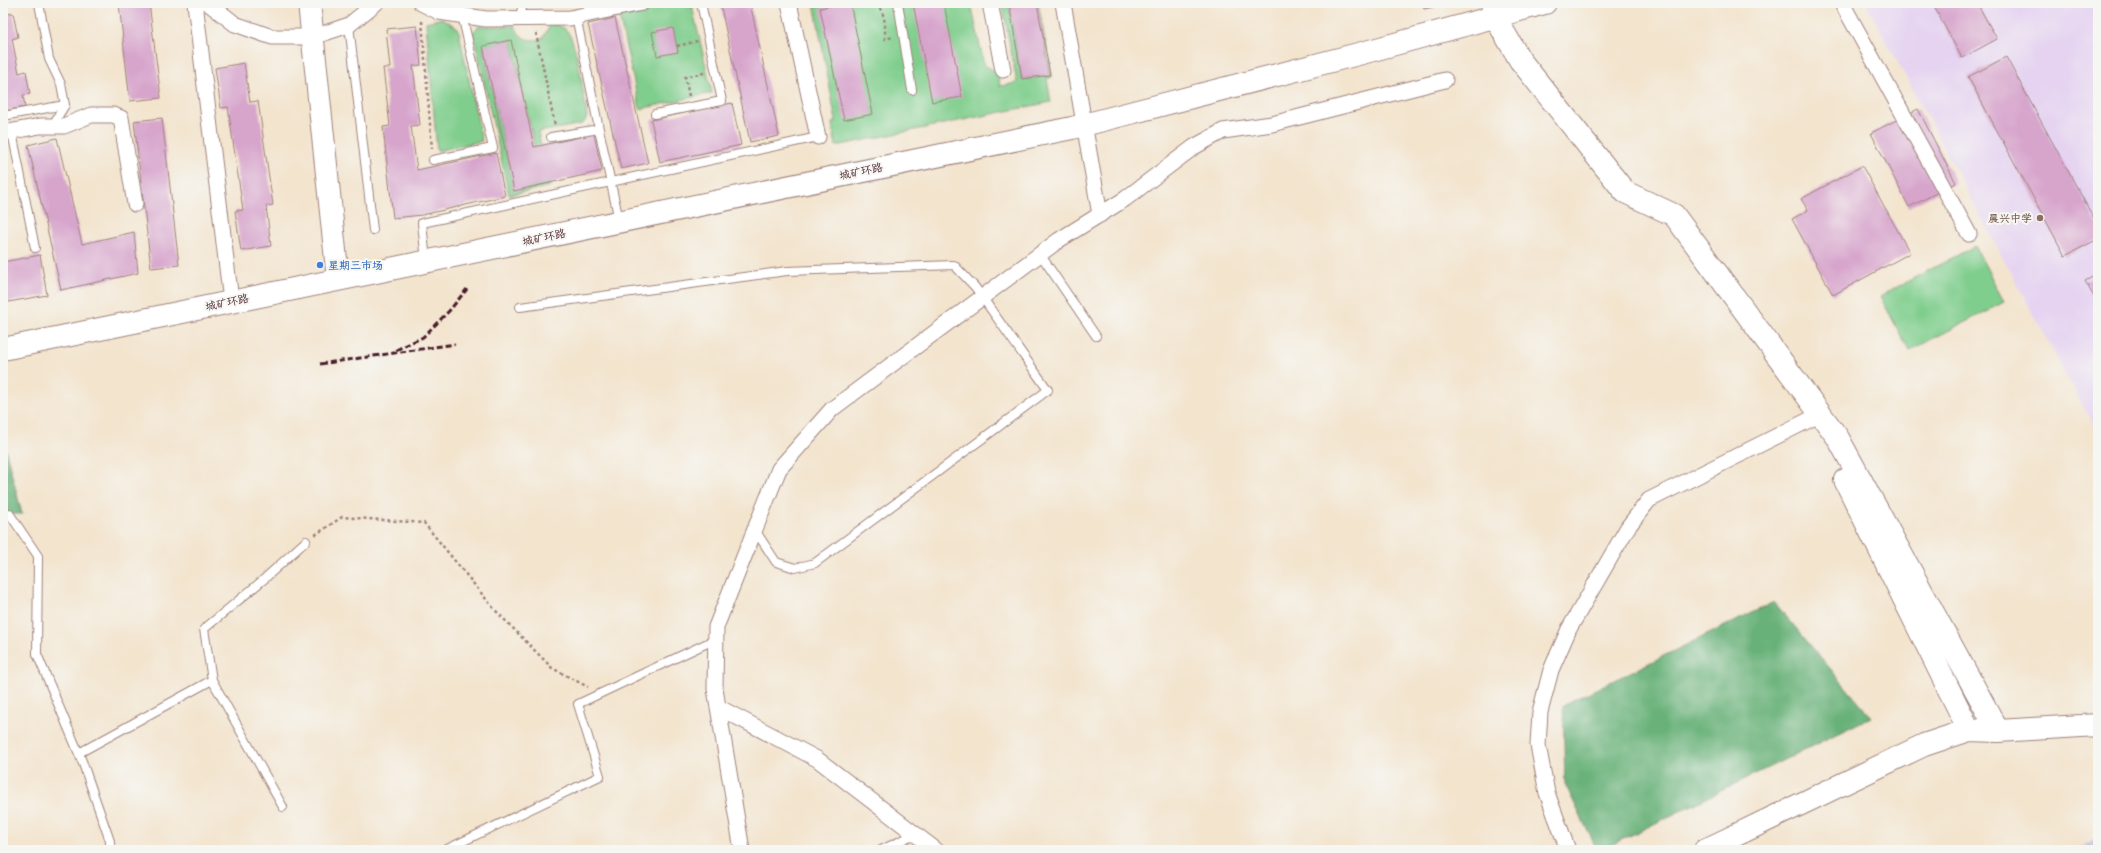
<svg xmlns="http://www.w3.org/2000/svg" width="2101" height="853" font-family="Delius,'LXGW WenKai TC',sans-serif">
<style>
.built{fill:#e5d3f1}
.industrial{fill:#c7c0d9}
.green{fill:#80ce8d;stroke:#65765c;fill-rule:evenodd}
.forest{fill:#68b178;stroke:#596852}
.building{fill:#d7a4cc}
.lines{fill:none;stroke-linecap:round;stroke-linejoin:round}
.lane-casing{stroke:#9e827c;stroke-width:10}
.street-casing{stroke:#9e827c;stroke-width:17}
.secondary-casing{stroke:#9e827c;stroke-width:24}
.path{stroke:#9e827c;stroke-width:2.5;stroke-dasharray:3 3;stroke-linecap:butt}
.lane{stroke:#fff;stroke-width:8}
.street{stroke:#fff;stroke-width:15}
.secondary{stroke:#fff;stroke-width:22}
.rail{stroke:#4a1f2b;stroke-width:3;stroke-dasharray:6 3;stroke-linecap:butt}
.education-dot{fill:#8d6e63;stroke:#f6f6f2;stroke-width:1.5}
.shop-dot{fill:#3f7fe0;stroke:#f6f6f2;stroke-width:1.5}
.labels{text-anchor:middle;stroke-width:4;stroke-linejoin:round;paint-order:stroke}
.street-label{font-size:11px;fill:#4a1f2b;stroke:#f6f6f2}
.education-label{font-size:11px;font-weight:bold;fill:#785e54;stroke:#f6f6f2;text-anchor:end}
.shop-label{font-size:11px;font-weight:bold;fill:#366cbe;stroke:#f6f6f2;text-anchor:start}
</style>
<rect width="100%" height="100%" fill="#f6f6f2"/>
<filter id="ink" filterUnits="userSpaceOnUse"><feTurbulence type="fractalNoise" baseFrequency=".025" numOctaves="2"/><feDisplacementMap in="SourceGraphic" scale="8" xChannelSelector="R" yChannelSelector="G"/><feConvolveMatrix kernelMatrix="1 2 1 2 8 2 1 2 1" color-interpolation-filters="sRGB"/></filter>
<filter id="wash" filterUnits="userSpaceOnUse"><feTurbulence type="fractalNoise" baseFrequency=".012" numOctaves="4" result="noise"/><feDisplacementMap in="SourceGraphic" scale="16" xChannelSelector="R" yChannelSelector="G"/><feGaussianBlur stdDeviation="0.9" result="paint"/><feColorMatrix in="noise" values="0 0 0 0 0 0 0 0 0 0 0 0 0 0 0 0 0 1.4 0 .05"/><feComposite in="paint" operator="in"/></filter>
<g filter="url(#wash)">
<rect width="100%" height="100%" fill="#f3e4ce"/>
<path class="built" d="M1866 3H2098V434Z"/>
<path class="industrial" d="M2098 836V850H2078Z"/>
<path class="green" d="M457 3H474L473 8 458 6Z
M679 3 692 6 712 93 640 109 619 16Z
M814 3H971L984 65 998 73 1000 86 1017 83 1002 3H1009L1022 79 1050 75 1038 3 1052 77 1047 79 1051 102 836 146 832 123 836 121Z
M442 18 458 28 482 141 437 151 426 22Z
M551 24C557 25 563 26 567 31 578 43 584 99 587 117L583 124 538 132 550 186 509 195 473 32 479 26H515C521 40 528 41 542 39ZM511 40 543 184 514 190 483 47Z
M1975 246 2004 302 1909 351 1880 296Z"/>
<path class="forest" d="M3 440 22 514H3Z
M1774 602 1871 717 1601 850H1597L1565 784 1563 705Z"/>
<g id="blocks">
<path class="building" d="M3 3 7 14 13 13 18 37 12 39 19 73 26 71 30 94 23 95 25 107 3 111Z
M119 3H149L161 98 130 101Z
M720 3H750L779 136 750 142Z
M842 3H850L873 114 844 120 820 8Z
M913 3H944L962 97 932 102Z
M1009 3H1037L1050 75 1022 79Z
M1423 3H1449V4L1424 9Z
M1932 3H1977L1997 39 1962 58Z
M615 18 648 163 621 169 588 24Z
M417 26 421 65 413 66 420 125 411 126 417 170 496 153 505 196 422 215 393 218 383 127 390 126 383 68H390L386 29Z
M673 28 678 52 657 56 652 32Z
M511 40 534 147 594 134 602 171 514 191 483 46Z
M2006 57 2098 226V239L2065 256 1968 77Z
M244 63 250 102 258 101 273 205 266 206 271 246 241 251 235 211 243 210 228 107 221 108 215 68Z
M732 103 741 145 660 162 651 120Z
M1918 109 1956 183 1909 207 1871 133Z
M162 118 179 265 151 268 134 121Z
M57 138 82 244 134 232 138 273 61 290 28 145Z
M1862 166 1910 253 1833 295 1792 219 1808 210 1801 199Z
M40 255 47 295 3 303V262Z
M2098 274V304L2085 281Z"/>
</g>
</g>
<g filter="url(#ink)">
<use href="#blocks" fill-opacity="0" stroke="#9e827c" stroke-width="1"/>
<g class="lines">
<defs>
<path id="lane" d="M39 3 49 59 61 84 65 105 52 126
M898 3 912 90
M520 18 523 3
M349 25 373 230
M655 114 722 101 701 3
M3 116 65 105
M599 129 619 220
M12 132 35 248
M551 137 599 129 576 16
M433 160 493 148 462 15
M1040 254 1096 336
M426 261 422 223 818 137
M520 307 787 271 954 265 975 287 1048 390 815 563 795 568 776 562 755 530
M3 513H9L38 556 37 654 82 761 110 841V850
M212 680 204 629 263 580 306 541
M79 753 212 680 283 807
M445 850 600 776 578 704 716 639
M881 850 915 834"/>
<path id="street" d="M195 3 231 301
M208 3 235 24 272 37H313L349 25 376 3
M421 3 439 12 486 19 570 18 642 3
M789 3 818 137
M990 3 1003 70
M1063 3 1100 215
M1842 3 1969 234
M3 133 40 126H64L91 115H113L121 118 135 204
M718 707 817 759 936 850
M742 850 715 689 716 627 779 469 832 409 1059 240 1125 199 1194 147 1223 131 1272 124 1445 80
M1568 850 1547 793 1538 745 1540 712 1551 670 1569 629 1628 527 1649 500 1821 414"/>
<path id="secondary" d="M309 3 338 279
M1492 4 1495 17 1520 60 1625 192 1674 215 1838 438 1998 731
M3 349 1072 128 1362 53 1545 3
M1845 480 1969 730
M1705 850 1924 745 1969 730 1998 731 2098 725"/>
</defs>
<use href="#lane" class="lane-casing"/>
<use href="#street" class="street-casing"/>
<use href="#secondary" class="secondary-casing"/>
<path class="path" d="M876 3C886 14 885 24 885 39L893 37
M422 21 432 149
M536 33 555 126
M677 46 698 41
M689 96 685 77 704 73
M315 535 342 517 424 523 495 610 552 668 588 687"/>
<use href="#lane" class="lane"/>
<use href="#street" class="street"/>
<use href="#secondary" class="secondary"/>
<path class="rail" d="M396 350 423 337 449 311 467 289
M320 364 455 344"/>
</g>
</g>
<circle class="education-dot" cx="2040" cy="218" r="4"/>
<circle class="shop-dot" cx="320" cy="265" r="4"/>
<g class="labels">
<g class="street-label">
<text transform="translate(861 171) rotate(-12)" y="4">城矿环路</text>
<text transform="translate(544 237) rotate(-12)" y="4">城矿环路</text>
<text transform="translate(227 302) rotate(-12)" y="4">城矿环路</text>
</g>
<g class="education-label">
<text x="2032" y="222">晨兴中学</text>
</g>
<g class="shop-label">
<text x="328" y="269">星期三市场</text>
</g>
</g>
<rect width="2101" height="853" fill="none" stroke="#f6f6f2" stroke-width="16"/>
</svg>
